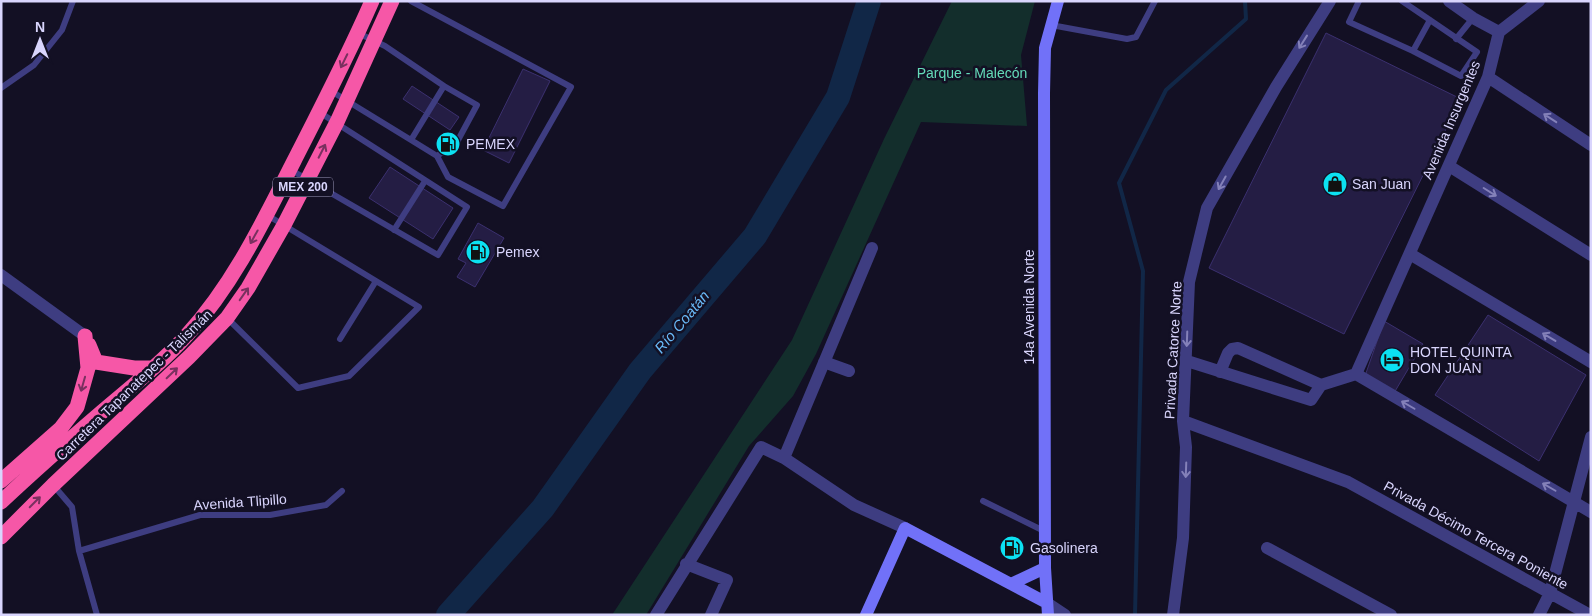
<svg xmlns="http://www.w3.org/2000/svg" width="1592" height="616" font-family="Arial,sans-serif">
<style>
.green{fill:#132e2c}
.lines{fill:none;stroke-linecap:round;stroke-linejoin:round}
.stream{stroke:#112747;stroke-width:4}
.river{stroke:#112747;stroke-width:24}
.building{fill:#241d44;stroke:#3b306f}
.lane{stroke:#3e3d81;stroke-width:6}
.street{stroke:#3e3d81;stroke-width:12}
.secondary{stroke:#7171f8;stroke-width:12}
.highway{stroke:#f657a7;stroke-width:15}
.oneway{stroke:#8481b9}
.oneway2{stroke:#79305f}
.labels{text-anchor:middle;stroke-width:5;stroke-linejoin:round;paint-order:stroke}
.shield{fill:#131024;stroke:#9e9abc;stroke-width:1}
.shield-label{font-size:12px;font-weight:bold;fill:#d9d5fd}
.park-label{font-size:14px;fill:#64dab9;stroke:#131024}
.street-label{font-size:14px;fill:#d9d5fd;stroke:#131024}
.poi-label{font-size:14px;fill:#d9d5fd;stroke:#131024;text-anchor:start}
.water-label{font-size:15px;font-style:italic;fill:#69b9f7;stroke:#131024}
</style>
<rect width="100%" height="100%" fill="#131024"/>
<path class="green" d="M952 1H1035L1021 55 1027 126 921 122 816 354 793 396 749 446 646 615H612L792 340 884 139Z"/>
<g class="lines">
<path class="stream" d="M1135 615 1143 271 1119 183 1166 90 1246 19 1245 1"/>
<path class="river" d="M448 615 543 508 640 371 755 236 838 97 869 1"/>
</g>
<path class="building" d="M1326 33 1461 99 1344 334 1209 268Z
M523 69 550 81 509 163 483 150Z
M412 86 459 117 450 130 403 99Z
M390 167 453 208 433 239 369 198Z
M478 223 504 238 475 287 457 277 466 263 458 259Z
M1488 315 1586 375 1539 461 1435 395Z
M1384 321 1423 344 1394 393 1365 376Z"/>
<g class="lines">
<path class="lane" d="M411 1 571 87 503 206 448 177 437 156 411 140
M1359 1 1349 22 1413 51 1461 76 1477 52 1402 1
M1051 25 1127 39 1136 37 1155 1
M1456 39 1473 18
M1413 51 1430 20
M1 88 34 65 62 30 73 1
M331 91 411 140 444 86 385 46 358 33
M437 156 457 142 477 105 444 86
M291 170 438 255 467 207 319 112
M267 215 376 281 340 339
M394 230 425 181
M227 318 298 388 349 376 419 307 376 281
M54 486 72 507 79 551 97 615
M983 501 1044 531
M79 551 200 515H270L326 505 342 491"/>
<path class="street" d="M1449 1 1473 18 1499 32
M1488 77 1591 145
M1449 166 1591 255
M1410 254 1591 362
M1 275 85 336
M1187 361 1311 400 1321 385 1356 374 1591 512
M824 362 849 371
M1220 372 1228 353 1232 349 1238 348 1321 385
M1356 374 1488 77 1499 32 1539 1
M1183 421 1348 482 1590 615
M784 458 872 248
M1267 548 1391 615
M686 564 727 580 711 615
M1047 603 1065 615
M656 615 761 447 784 458 854 505 905 528
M1173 615 1183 538 1186 447 1183 421 1189 282 1207 208 1276 87 1330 1
M1539 615 1550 593 1591 437"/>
<path class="secondary" d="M1011 584 1045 568
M866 615 905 528 1047 603
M1048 615 1045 568 1044 93 1045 48 1058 1"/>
<path class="highway" d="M89 345 96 362 134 368H153
M1 481 61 428 77 407 88 368 85 336
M1 502C34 471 68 441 103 411 131 387 162 363 187 335 233 285 263 222 294 161 321 108 348 56 372 1
M1 537 53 485 189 357 227 318 248 288 284 225 337 122 392 1"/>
</g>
<defs><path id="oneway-shaft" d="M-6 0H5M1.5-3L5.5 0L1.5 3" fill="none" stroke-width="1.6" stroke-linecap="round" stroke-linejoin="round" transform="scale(1.25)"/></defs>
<g class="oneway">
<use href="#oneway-shaft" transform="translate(1303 42) rotate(122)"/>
<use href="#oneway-shaft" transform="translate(1550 118) rotate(-147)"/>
<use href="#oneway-shaft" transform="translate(1222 183) rotate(119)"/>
<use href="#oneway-shaft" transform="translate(1490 192) rotate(32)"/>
<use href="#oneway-shaft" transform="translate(1549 337) rotate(-149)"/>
<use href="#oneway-shaft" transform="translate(1187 339) rotate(92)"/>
<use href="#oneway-shaft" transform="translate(1408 405) rotate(-150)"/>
<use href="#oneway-shaft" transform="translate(1186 470) rotate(92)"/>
<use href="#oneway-shaft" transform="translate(1549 487) rotate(-150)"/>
</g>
<g class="oneway2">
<use href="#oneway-shaft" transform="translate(344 61) rotate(116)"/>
<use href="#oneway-shaft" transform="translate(322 151) rotate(-63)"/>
<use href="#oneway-shaft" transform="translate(254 237) rotate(119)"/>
<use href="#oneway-shaft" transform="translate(244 294) rotate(-55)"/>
<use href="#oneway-shaft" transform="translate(172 373) rotate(-44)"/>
<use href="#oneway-shaft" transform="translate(83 384) rotate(106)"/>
<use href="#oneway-shaft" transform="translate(35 502) rotate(-45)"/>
</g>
<defs>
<symbol id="fuel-disc" viewBox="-11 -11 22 22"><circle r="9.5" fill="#0ce1f2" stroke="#131024"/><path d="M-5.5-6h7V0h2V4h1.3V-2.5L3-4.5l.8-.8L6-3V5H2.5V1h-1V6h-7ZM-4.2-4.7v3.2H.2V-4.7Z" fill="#111"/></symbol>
<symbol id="shop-disc" viewBox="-11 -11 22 22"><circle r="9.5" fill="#0ce1f2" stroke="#131024"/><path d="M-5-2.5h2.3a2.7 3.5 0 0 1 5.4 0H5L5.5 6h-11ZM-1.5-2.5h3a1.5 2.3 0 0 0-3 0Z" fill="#111"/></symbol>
<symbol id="hotel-disc" viewBox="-11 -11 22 22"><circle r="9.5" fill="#0ce1f2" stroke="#131024"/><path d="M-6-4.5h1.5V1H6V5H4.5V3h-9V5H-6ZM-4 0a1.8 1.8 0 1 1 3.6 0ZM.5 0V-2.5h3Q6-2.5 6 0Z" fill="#111"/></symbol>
</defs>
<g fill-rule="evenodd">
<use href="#fuel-disc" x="434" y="130" width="28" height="28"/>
<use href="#shop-disc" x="1321" y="170" width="28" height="28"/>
<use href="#fuel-disc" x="464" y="238" width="28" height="28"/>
<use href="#hotel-disc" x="1378" y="346" width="28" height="28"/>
<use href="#fuel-disc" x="998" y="534" width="28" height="28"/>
</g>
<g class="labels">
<rect class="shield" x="273" y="177.5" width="60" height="19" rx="4"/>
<g class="shield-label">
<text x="303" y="191">MEX 200</text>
</g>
<g class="park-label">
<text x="972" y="78">Parque - Malecón</text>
</g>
<g class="street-label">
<text transform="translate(1451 120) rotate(-67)" y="5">Avenida Insurgentes</text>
<text transform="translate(1029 307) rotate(-90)" y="5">14a Avenida Norte</text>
<text transform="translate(1173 350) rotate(-87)" y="5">Privada Catorce Norte</text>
<text transform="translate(134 385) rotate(-44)" y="5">Carretera Tapanatepec - Talismán</text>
<text transform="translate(240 502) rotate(-4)" y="5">Avenida Tlipillo</text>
<text transform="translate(1476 535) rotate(29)" y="5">Privada Décimo Tercera Poniente</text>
</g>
<g class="poi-label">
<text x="466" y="149">PEMEX</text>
<text x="1352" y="189">San Juan</text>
<text x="496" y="257">Pemex</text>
<text x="1410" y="357">HOTEL QUINTA<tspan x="1410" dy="16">DON JUAN</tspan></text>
<text x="1030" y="553">Gasolinera</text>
</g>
<g class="water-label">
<text transform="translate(682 322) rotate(-50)" y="5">Río Coatán</text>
</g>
</g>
<rect width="1592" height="616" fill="none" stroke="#d9d5fd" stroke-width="5"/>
<g transform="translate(40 40)" stroke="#131024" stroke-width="4" paint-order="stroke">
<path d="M0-4L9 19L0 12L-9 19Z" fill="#d9d5fd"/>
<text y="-8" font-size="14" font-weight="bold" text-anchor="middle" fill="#d9d5fd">N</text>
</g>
</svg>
